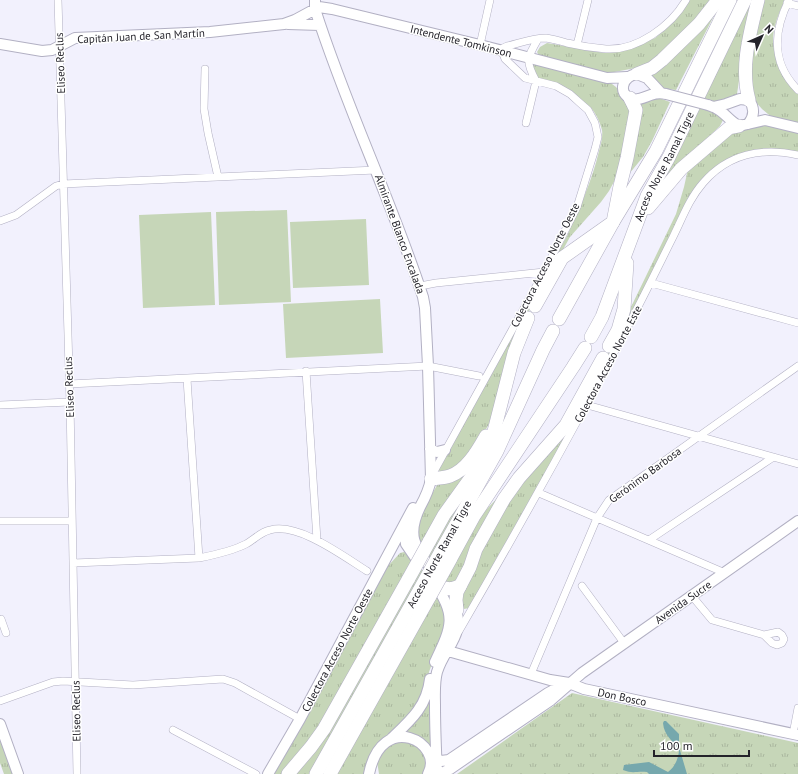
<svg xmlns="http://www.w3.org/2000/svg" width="798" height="774" font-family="'PT Sans',sans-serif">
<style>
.grass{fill:url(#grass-tufts)}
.pitch{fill:#c6d6b8}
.water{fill:#76a8ad}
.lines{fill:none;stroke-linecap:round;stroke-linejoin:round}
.street-casing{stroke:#b2b0c3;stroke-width:8}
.secondary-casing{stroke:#b2b0c3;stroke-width:12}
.highway-casing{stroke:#b2b0c3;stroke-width:14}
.street{stroke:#fff;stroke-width:7}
.secondary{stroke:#fff;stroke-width:10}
.highway{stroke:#fff;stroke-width:13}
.secondary-bridge-casing{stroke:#b2b0c3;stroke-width:12;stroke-linecap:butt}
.highway-bridge-casing{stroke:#b2b0c3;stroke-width:14;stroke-linecap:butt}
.secondary-bridge{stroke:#fff;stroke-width:10}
.highway-bridge{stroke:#fff;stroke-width:13}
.labels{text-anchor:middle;stroke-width:3;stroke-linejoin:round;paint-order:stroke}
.street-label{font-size:11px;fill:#24232a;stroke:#fff}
</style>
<defs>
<pattern id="grass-tufts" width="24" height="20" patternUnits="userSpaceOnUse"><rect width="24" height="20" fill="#c6d6b8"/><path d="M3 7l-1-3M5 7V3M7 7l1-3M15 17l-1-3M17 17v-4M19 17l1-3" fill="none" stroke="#aab79e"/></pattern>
</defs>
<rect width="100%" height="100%" fill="#f2f1fd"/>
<path class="grass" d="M689 0H714L659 57 641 67 609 73 540 57 537 52 540 47 547 43 604 53 630 48 655 38 668 27 679 16Z
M722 0 676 90 659 88 648 76Z
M751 0 737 94C728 103 720 103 709 100L704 109C712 111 720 111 723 120L720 126 685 159 657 189Z
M763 0H785C781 9 777 17 775 26 768 51 782 76 798 94V125L774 119 762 109 754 100 748 71Z
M531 63 608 81 616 87 631 106 630 115 616 178 609 191 601 202 570 237 520 327 495 412 483 435 463 465 441 473 438 469 567 236C579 209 592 181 599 151 601 144 603 136 602 130 600 122 595 111 589 106 575 95 546 84 529 76L528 72Z
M659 98 670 102 652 141 643 157 629 174 639 103Z
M758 123 798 131V154L737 157 701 182 687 200 645 287 584 404 560 445 555 458 529 501 469 608 464 609 462 607 463 590 478 556 507 500 596 376 617 336 676 214 684 187 688 169 730 132Z
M480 470 430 562 419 544 416 521 439 482 466 471Z
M502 493 454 588 442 580 484 512Z
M404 552 409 554 413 558 326 721 286 774H273L360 618 387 567 400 553Z
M418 565 424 572 313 774H294Z
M437 590 449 617 429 672 426 691 368 774H334Z
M572 693 798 743V774H457Z
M432 694 431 751 399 734Z
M0 735 15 774H4L0 763Z
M402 740C422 745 428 754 424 774H379L377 761 382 750Z"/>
<path class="pitch" d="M287 210 291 302 219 305 216 212Z
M211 212 215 305 143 308 139 215Z
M366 219 369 285 293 288 290 222Z
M380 299 383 353 286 358 283 304Z"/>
<path class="water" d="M664 721H666L679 734V747L687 774H649L647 772C636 771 633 774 623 770L624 765 649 762 668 772C675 767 678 759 679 751 673 740 664 736 663 723Z"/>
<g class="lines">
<defs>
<path id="street" d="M58 0 70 402 77 774
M789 0C773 32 771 63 798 90
M787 3 798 6
M480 45 490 0
M577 45 588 0
M205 69 204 109 208 133 218 177
M526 123 536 81C525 61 527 58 538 39
M0 221 16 215 56 186 63 184 376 170
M651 283 798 323
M420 286 436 283 544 272
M306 371 317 540
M187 379 199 558
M69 384 428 366 479 376
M0 405 70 402
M587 405 798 464
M432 475 544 272 577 207 595 149 598 137 595 123 588 110 580 103 570 94 556 86 525 78 505 59 502 51 503 48 507 46C520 43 533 38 546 38 553 39 560 41 567 43 580 46 593 48 606 49 637 51 671 26 686 0
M539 493 725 573
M0 521H72
M649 540 772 458
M73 563 199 558C214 555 232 551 246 544 254 540 260 532 270 530 298 522 343 556 367 571
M582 586 624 643
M692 596 712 620 764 635 772 643 777 645 782 643 784 639 782 635 778 632 764 635
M1 619 6 633
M459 631C517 531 574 429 628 326 644 296 658 267 673 237 682 219 689 199 703 183 728 154 762 147 798 155
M531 674 597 518 609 500 798 366
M0 701 53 682 63 681 133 685 223 679 235 683 300 719
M173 730 256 774
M793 734 798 708"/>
<path id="secondary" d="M315 0V9C346 107 391 199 423 297L425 308 428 366 431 479C429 490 425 498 420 507 405 538 417 549 435 574
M288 24 320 25
M0 44 42 51 52 50 75 38 210 32 284 24 295 20 319 7 332 9 480 45 607 78 627 77
M661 93 647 78 637 74C622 76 617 94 632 99 643 102 651 90 666 94
M708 105C725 110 726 119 739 126L765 120 798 128
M713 107 726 104 740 99 749 100C755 108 754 117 748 124
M430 449 437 452 445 450
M404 525 406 544 419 563
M434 583C458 616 451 628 435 662
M448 651 550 680 569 683 584 689 798 735
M0 724 18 774
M392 738C411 720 427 706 430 679
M431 757 441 761 449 760 548 693 563 685
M268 774 300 719 413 508
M369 774C382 709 445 743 428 774
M437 774C436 751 435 729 435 706 435 695 434 683 437 672 445 646 467 635 454 604
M440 774 450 769 551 700 582 673 798 521"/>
<g id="highway">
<path d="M637 74 652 68 662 60 699 24 718 0"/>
<path d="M749 100C740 67 750 33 758 0"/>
<path d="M648 208 681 169 729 128 739 126"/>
<path d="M535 306 562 258 613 222 620 186 627 158 636 110 630 98"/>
<path d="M559 319 613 222 656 151 730 0"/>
<path id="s1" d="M591 337 602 317 647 196 669 157 745 0"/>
<path d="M609 346 618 330 624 309 627 263"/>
<path d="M431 479C437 478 444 478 450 476 467 470 478 450 486 436"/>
<path d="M429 542 444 515 472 476 492 439 514 353 528 318"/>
<path d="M440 553 497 451 543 350 553 331"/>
<path d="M450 560 474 516 573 367 585 348"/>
<path d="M437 587 451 589 460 586"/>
<path d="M457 610 456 600 457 592 470 567 476 549 504 499 519 478 566 425 603 358"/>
<path d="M288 774 311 747 324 729 409 578"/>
<path d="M316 774 420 589"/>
<path d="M330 774 430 596"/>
</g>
</defs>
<use href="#street" class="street-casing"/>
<use href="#secondary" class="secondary-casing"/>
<use href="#highway" class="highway-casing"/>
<use href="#street" class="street"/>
<use href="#secondary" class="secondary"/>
<use href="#highway" class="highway"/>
<defs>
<path id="secondary-bridge" d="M666 94 708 105"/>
<path id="highway-bridge" d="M409 578 429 542
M420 589 440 553
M430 596 450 560"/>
</defs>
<use href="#secondary-bridge" class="secondary-bridge-casing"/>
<use href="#highway-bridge" class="highway-bridge-casing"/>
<use href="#secondary-bridge" class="secondary-bridge"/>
<use href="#highway-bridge" class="highway-bridge"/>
</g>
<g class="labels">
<g class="street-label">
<text transform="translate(141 36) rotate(-3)" y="4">Capitán Juan de San Martín</text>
<text transform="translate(461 41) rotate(14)" y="4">Intendente Tomkinson</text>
<text transform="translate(60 63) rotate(-92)" y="4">Eliseo Reclus</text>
<text dy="4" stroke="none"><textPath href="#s1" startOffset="186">Acceso Norte Ramal Tigre</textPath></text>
<text transform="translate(400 234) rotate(70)" y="4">Almirante Blanco Encalada</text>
<text transform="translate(545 265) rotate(-63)" y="4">Colectora Acceso Norte Oeste</text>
<text transform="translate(608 364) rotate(-62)" y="4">Colectora Acceso Norte Este</text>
<text transform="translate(69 387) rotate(-92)" y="4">Eliseo Reclus</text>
<text transform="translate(645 475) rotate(-36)" y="4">Gerónimo Barbosa</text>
<text transform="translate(439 554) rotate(-61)" y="4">Acceso Norte Ramal Tigre</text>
<text transform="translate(683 602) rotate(-35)" y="4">Avenida Sucre</text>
<text transform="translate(337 650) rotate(-62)" y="4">Colectora Acceso Norte Oeste</text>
<text transform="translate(622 697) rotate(12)" y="4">Don Bosco</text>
<text transform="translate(76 711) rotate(-91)" y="4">Eliseo Reclus</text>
</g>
</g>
<g transform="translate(762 36) rotate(45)" stroke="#ffffff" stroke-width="3" paint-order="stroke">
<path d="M0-3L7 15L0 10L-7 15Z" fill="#24232a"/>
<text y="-6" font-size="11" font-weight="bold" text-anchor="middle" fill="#24232a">N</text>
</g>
<path d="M654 750v6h95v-6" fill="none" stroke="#24232a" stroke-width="2"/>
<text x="660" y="750" font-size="12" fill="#24232a" stroke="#ffffff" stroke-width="3" paint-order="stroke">100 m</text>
</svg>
